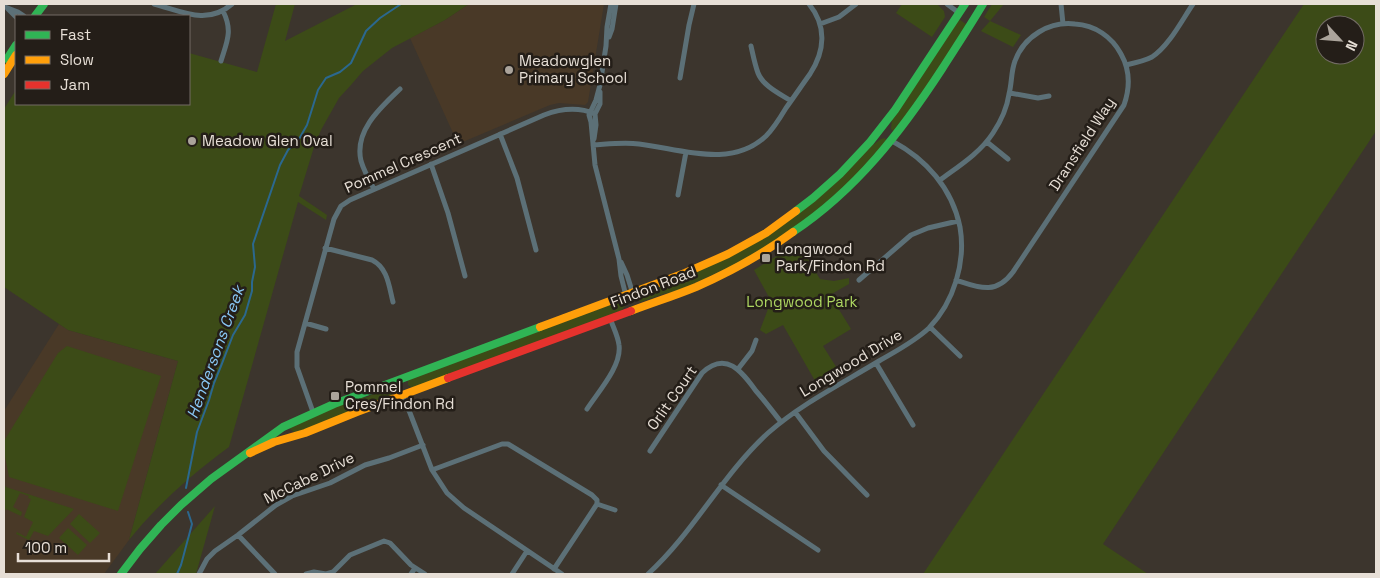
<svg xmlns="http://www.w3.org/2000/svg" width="1380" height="578" font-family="'Space Grotesk',sans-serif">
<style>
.built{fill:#493927}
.green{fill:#3c4b17;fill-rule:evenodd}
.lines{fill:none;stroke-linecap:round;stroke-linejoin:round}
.stream{stroke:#2b688f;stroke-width:2}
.street{stroke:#5c7077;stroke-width:5}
.fast{stroke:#30b455;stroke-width:8}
.slow{stroke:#ff9f0a;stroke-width:8}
.jam{stroke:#e5322d;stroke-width:8}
.poi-dot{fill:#aba49b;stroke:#241e18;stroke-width:2}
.labels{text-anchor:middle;stroke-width:5;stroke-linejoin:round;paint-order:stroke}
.poi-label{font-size:15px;fill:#e7dfd6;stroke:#241e18;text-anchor:start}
.street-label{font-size:15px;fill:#e7dfd6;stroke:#241e18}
.park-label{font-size:15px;fill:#add661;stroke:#241e18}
.water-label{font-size:16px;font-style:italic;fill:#89c7f4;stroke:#241e18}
</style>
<rect width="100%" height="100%" fill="#3c352d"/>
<path class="built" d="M469 4H604L588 102 585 105 559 103 550 105 458 144 410 38 445 20Z
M59 324 68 330 178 361 129 540 104 574H4V411Z"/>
<path class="green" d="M276 4H295L285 41 357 4H469L445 20 392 48 363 71 351 85 339 98 321 130 314 147 299 196 327 215 326 220 298 202 229 447C192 474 158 504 129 540L178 361 68 330 4 287V109L16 90V104H189V53L257 72Z
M902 4H937L944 11 945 17 932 37 896 13Z
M992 4H1004L990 21 1021 35 1013 47 981 31 990 21 984 17Z
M1304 4H1376V131L1103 544 1148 574H923ZM1325 25H1355V55H1325Z
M960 20 966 24 965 31 895 132 891 129 892 119 957 21Z
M885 138 887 142 837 196 761 252 678 291 663 294 641 302 637 300V298L641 293 766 235 870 147 881 139Z
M798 243 820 279 834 281 849 278V284L830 295 851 329 823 346 840 373 818 386 783 325 766 334 760 330 771 301 754 270Z
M618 302 626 304 625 306 621 311 417 387H411L408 385V381L416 375Z
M67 346 161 376 118 511 9 477 4 451V441L58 353Z
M391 387 395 388 396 391 389 397 298 432H294L290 429V427L350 400 367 397Z
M4 485 6 487 74 509 48 536 34 531 29 540 16 534 17 532 26 537 33 522 24 517 31 499 28 498 29 496 20 493 13 507 22 512 21 516 6 509 4 513Z
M215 506 196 574H155Z
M79 514 100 533 90 543 70 524Z
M68 528 87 545 78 555 59 538Z"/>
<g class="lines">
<path class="stream" d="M186 488 197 432 209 400 214 383 221 366 233 335 245 315 252 291V282L255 267 253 244 280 165 288 150 299 139 307 125 318 90 326 78 340 72 351 63 366 31 380 18 401 4
M177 574 181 565 192 524 188 512"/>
<path class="street" d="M154 4C181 11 207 26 232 4
M611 4 607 27 606 46 600 85 596 100 589 115 591 122 595 165 619 259 621 276 626 296
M947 4 959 13
M1061 4 1063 24
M5 7 18 12 24 16
M8 9 16 17
M820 24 839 17 856 4
M609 37 612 29 616 4
M751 46C753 55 755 65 758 73 763 86 780 94 791 101
M221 61C227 41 233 31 223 11
M1126 65C1135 63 1144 61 1152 57 1169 46 1182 20 1193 4
M680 78 689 25 694 4
M1010 93 1038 98 1049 96
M500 134 517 178 536 250
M594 139 596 125 595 114 600 104V92
M987 142 1008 159
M593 145C609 144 624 142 639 144 681 149 731 169 766 136 774 128 780 118 786 108 794 97 802 85 810 74 825 51 827 26 809 4
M431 164 448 213 465 276
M940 180C959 166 980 153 993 133 1001 121 1007 108 1009 94 1012 83 1011 71 1015 61 1024 36 1050 21 1075 24 1095 25 1112 37 1121 54 1130 70 1130 88 1124 105L1013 272C996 295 980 288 956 280
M374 189C369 180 364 171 361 161 354 131 380 108 400 89
M678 195 686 152
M325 248 372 260C388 268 389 287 393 302
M621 262 627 275 633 294
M859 280 911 235 928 228 958 221
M305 323 326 329
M930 327 960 356
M876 363 913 425
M738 369 752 351 756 340
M402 395 410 413 432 470 447 493 464 508 562 574
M587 409C598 392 622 366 619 345 618 336 613 327 610 318
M313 412 297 367V352L334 219 341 206 350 200 544 115C560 109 579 107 595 114
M795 412 824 451 867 495
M650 451 702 373C726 350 742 372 756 391 765 401 773 412 781 422
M432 470 502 444H508L592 495 597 500V504L615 510
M721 485 818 550
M238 535 275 574
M554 569 597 504
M199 574 207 559 215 551 238 535 276 505 292 496 330 483 365 465 389 458 423 445
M306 574 314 572 326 574 333 572 350 555 384 541 390 543 411 565 425 574
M411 574 415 568
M512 574 527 551
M648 574C694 532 722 475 768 433 801 404 841 384 879 361 896 351 914 342 929 328 954 302 966 262 960 227 952 188 926 159 892 141"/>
<path class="fast" d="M35 16 44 4
M7 59 16 45
M796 211 813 198 840 174 870 142 895 110 965 4
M793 232C856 190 901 132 942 69 956 47 970 26 983 4
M121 574 140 549 161 525 181 505 211 479 283 427 334 404 540 327"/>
<path class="slow" d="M4 74 16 55
M631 311C652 303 674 296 696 287 730 272 763 254 793 232
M540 327 685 273 728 254 766 233 796 211
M250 453 274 442 305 433 357 412 448 378"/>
<path class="jam" d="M448 378 631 311"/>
</g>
<g class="poi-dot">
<circle cx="509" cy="70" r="5"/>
<circle cx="192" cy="141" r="5"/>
<rect x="761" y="253" width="10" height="10" rx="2.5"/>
<rect x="330" y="391" width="10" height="10" rx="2.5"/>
</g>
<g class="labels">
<g class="poi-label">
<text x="519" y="66">Meadowglen<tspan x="519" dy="17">Primary School</tspan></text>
<text x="202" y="146">Meadow Glen Oval</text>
<text x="776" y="254">Longwood<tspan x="776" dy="17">Park/Findon Rd</tspan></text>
<text x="345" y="392">Pommel<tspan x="345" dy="17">Cres/Findon Rd</tspan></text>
</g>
<g class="street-label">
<text transform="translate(1082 144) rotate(-57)" y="5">Dransfield Way</text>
<text transform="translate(403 163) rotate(-24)" y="5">Pommel Crescent</text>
<text transform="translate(653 287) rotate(-21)" y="5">Findon Road</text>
<text transform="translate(851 363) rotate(-31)" y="5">Longwood Drive</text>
<text transform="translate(672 398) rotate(-55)" y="5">Orlit Court</text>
<text transform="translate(309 478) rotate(-26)" y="5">McCabe Drive</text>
</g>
<g class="park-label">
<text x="802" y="307">Longwood Park</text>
</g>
<g class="water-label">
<text transform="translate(215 352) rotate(-70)" y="6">Hendersons Creek</text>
</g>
</g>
<rect width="1380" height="578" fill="none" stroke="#e7dfd6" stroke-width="10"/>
<rect x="15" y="15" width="175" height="90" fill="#241e18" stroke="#726b64"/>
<rect x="25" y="31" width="25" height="8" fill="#30b455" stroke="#726b64"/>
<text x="60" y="40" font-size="15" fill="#e7dfd6">Fast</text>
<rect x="25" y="56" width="25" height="8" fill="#ff9f0a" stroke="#726b64"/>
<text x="60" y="65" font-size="15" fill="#e7dfd6">Slow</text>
<rect x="25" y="81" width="25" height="8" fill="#e5322d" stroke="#726b64"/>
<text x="60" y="90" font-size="15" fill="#e7dfd6">Jam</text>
<g transform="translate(1340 40) rotate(116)"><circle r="24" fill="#241e18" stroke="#726b64"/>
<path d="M0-4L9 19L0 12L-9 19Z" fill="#aba49b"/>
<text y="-8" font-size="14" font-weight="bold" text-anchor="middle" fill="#e7dfd6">N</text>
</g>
<path d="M18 553v8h91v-8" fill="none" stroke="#e7dfd6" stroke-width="2.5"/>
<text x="25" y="553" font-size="15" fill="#e7dfd6" stroke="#241e18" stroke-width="4" paint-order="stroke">100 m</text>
</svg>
